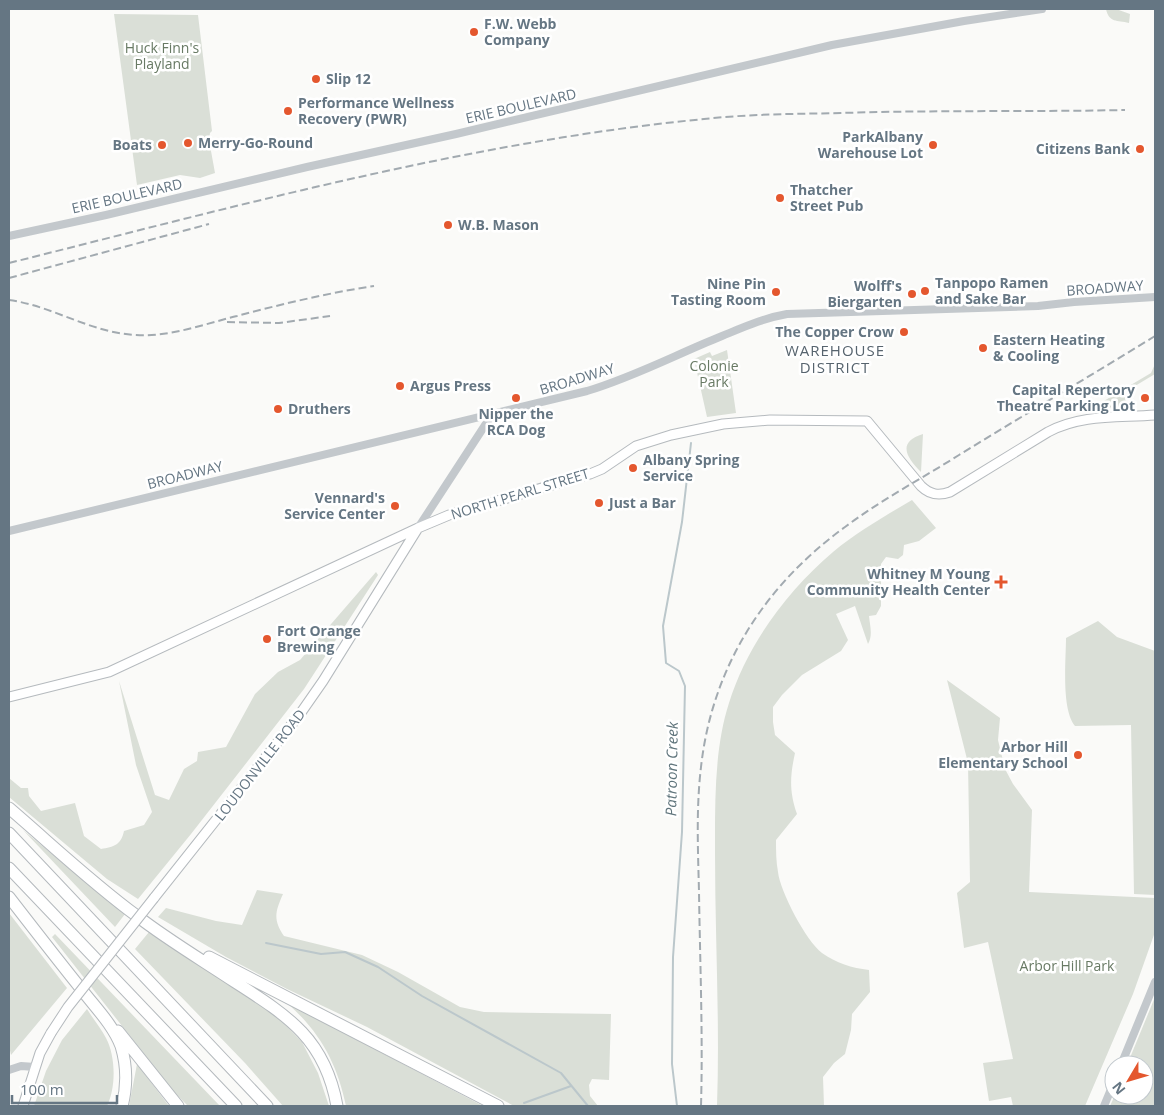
<svg xmlns="http://www.w3.org/2000/svg" width="1164" height="1115" font-family="'Open Sans',sans-serif">
<style>
.green{fill:#dadfd7}
.lines{fill:none;stroke-linecap:round;stroke-linejoin:round}
.stream{stroke:#bbc7cb;stroke-width:2}
.major-casing{stroke:#b5babe;stroke-width:11}
.highway-casing{stroke:#b4b9bd;stroke-width:13}
.minor{stroke:#c3c8cc;stroke-width:8}
.major{stroke:#fff;stroke-width:9}
.highway{stroke:#fff;stroke-width:11}
.rail{stroke:#a2aab0;stroke-width:2;stroke-dasharray:8 4;stroke-linecap:butt}
.major-bridge-casing{stroke:#b5babe;stroke-width:11;stroke-linecap:butt}
.major-bridge{stroke:#fff;stroke-width:9}
.poi-dot{fill:#e4572e;stroke:#fff;stroke-width:2}
.labels{text-anchor:middle;stroke-width:5;stroke-linejoin:round;paint-order:stroke}
.poi-label{font-size:14px;font-weight:bold;fill:#657683;stroke:#fff;text-anchor:start}
.park-label{font-size:14px;fill:#687a64;stroke:#fff}
.street-label{font-size:14px;fill:#657683;stroke:#fff}
.neighbourhood-label{font-size:15px;letter-spacing:1px;fill:#57646e;stroke:#fff}
.water-label{font-size:15px;font-style:italic;fill:#60757c;stroke:#fff}
</style>
<rect width="100%" height="100%" fill="#fafaf8"/>
<path class="green" d="M1106 9H1116L1130 14 1129 23C1117 20 1109 23 1106 9Z
M114 14 198 15 212 131 210 133 209 140 215 173 200 178 180 175 137 185Z
M727 350 736 413 707 417 694 359 710 352 712 356Z
M1155 364V374L1125 392 1126 407 1092 408 1151 373Z
M923 434 921 472C906 457 897 442 923 434Z
M912 500 936 528 919 541 904 545 903 555 898 559 886 557 881 564V606L876 615 869 616C870 626 873 635 868 644L855 606 836 614 848 640 841 651 802 675 782 695 773 707V722L775 735 795 753C790 776 789 791 797 814L776 840C776 851 776 861 778 872 780 891 806 941 822 953 836 963 852 968 869 970L870 992 852 1014 851 1030 845 1054 834 1063 823 1077 824 1106H717C720 1022 715 937 715 853 715 805 714 749 729 703 747 645 787 591 833 552 857 532 885 516 912 500Z
M376 572 378 575 304 689 191 834 138 899 107 879 9 797V778L21 788H28L29 796 41 811 75 803 84 836 101 849C114 847 121 845 124 831L144 825 152 812 136 765 119 681 155 795 169 800 184 769 197 761 198 752 226 747 255 694 278 672 300 660Z
M1098 621 1117 637 1155 651V895L1134 894 1131 725 1075 726C1061 709 1066 660 1066 638Z
M947 680 1000 718 998 740 1005 769 1013 784 1032 810 1029 892 1155 898V932L1133 994 1085 1106H1013L1011 1097 989 1101 983 1063 1013 1059 988 942 964 948 957 893 970 882 968 763Z
M23 830 125 914 115 927Z
M257 890 283 894C275 912 273 920 284 936L362 955 398 972 460 1007 484 1012 611 1014 609 1080 592 1079 589 1085 590 1096 598 1106H514L367 1027 287 989 226 957 158 917 166 908 216 921 242 925Z
M9 913 67 988 11 1055 9 1046Z
M149 932 278 1017 302 1042 318 1073 329 1106H283L245 1063 135 949Z
M55 934 220 1106H188L174 1092 52 937Z
M1155 997V1106H1110L1115 1095H1144V1065H1127Z
M287 1003 483 1106H346C337 1063 320 1032 287 1003Z
M87 1009C93 1019 101 1028 106 1038 116 1057 116 1088 107 1106H34L46 1071 62 1040Z
M137 1064 169 1106H129Z"/>
<g class="lines">
<path class="stream" d="M266 943 321 954 345 952 378 967 422 996 561 1073 588 1106
M524 1103 571 1086
M677 1106 672 1064 673 957 682 832 685 686 679 671 666 663 663 626 682 522 691 443"/>
<defs>
<path id="major" d="M9 697 109 672 418 528 449 515 590 474 602 469 636 446 671 435 723 424 770 420 867 421 921 486C930 495 939 496 950 492L1048 432C1082 414 1118 418 1155 415
M154 898 300 714 323 681 418 528
M23 1106 40 1053 51 1033"/>
<path id="highway" d="M9 808C51 844 92 883 137 916 168 940 202 960 235 982 288 1016 325 1039 337 1106
M9 833 267 1106
M9 868 236 1106
M9 897C33 928 57 959 82 990 95 1007 113 1025 121 1046 127 1066 127 1087 122 1106
M209 957 498 1106
M118 1031 178 1106"/>
</defs>
<use href="#major" class="major-casing"/>
<use href="#highway" class="highway-casing"/>
<path class="minor" d="M9 236 106 215 307 167 456 134 832 45 964 21 1042 9
M418 528 491 416
M9 531 587 391C634 377 677 354 722 336 744 327 764 318 787 314L1038 306 1074 302 1155 297
M1121 1065 1155 982
M9 1070 21 1066 35 1067
M1104 1106 1114 1082"/>
<use href="#major" class="major"/>
<use href="#highway" class="highway"/>
<path class="rail" d="M9 263C238 206 468 142 704 119 749 114 795 114 841 113 935 110 1030 112 1125 110
M9 278 209 224
M9 300C53 306 91 333 136 335 171 337 204 324 237 316 282 304 328 293 374 286
M227 322 279 323 330 316
M701 1106C703 1035 700 963 699 892 698 850 696 809 701 767 712 667 765 585 845 527 881 500 921 479 959 455 1024 415 1090 376 1155 336"/>
<defs>
<path id="major-bridge" d="M51 1033 68 1007 154 898"/>
</defs>
<use href="#major-bridge" class="major-bridge-casing"/>
<use href="#major-bridge" class="major-bridge"/>
</g>
<g class="poi-dot">
<circle cx="474" cy="32" r="5"/>
<circle cx="316" cy="79" r="5"/>
<circle cx="288" cy="111" r="5"/>
<circle cx="188" cy="143" r="5"/>
<circle cx="162" cy="145" r="5"/>
<circle cx="933" cy="145" r="5"/>
<circle cx="1140" cy="149" r="5"/>
<circle cx="780" cy="198" r="5"/>
<circle cx="448" cy="225" r="5"/>
<circle cx="925" cy="291" r="5"/>
<circle cx="776" cy="292" r="5"/>
<circle cx="912" cy="294" r="5"/>
<circle cx="904" cy="332" r="5"/>
<circle cx="983" cy="348" r="5"/>
<circle cx="400" cy="386" r="5"/>
<circle cx="516" cy="398" r="5"/>
<circle cx="1145" cy="398" r="5"/>
<circle cx="278" cy="409" r="5"/>
<circle cx="633" cy="468" r="5"/>
<circle cx="599" cy="503" r="5"/>
<circle cx="395" cy="506" r="5"/>
<path d="M998.5 574.5h5v5h5v5h-5v5h-5v-5h-5v-5h5z"/>
<circle cx="267" cy="639" r="5"/>
<circle cx="1078" cy="755" r="5"/>
</g>
<g class="labels">
<g class="poi-label">
<text x="484" y="29">F.W. Webb<tspan x="484" dy="16">Company</tspan></text>
<text x="326" y="84">Slip 12</text>
<text x="298" y="108">Performance Wellness<tspan x="298" dy="16">Recovery (PWR)</tspan></text>
<text x="923" y="142" text-anchor="end">ParkAlbany<tspan x="923" dy="16">Warehouse Lot</tspan></text>
<text x="198" y="148">Merry-Go-Round</text>
<text x="152" y="150" text-anchor="end">Boats</text>
<text x="1130" y="154" text-anchor="end">Citizens Bank</text>
<text x="790" y="195">Thatcher<tspan x="790" dy="16">Street Pub</tspan></text>
<text x="458" y="230">W.B. Mason</text>
<text x="935" y="288">Tanpopo Ramen<tspan x="935" dy="16">and Sake Bar</tspan></text>
<text x="766" y="289" text-anchor="end">Nine Pin<tspan x="766" dy="16">Tasting Room</tspan></text>
<text x="902" y="291" text-anchor="end">Wolff's<tspan x="902" dy="16">Biergarten</tspan></text>
<text x="894" y="337" text-anchor="end">The Copper Crow</text>
<text x="993" y="345">Eastern Heating<tspan x="993" dy="16">&amp; Cooling</tspan></text>
<text x="410" y="391">Argus Press</text>
<text x="1135" y="395" text-anchor="end">Capital Repertory<tspan x="1135" dy="16">Theatre Parking Lot</tspan></text>
<text x="288" y="414">Druthers</text>
<text x="516" y="419" text-anchor="middle">Nipper the<tspan x="516" dy="16">RCA Dog</tspan></text>
<text x="643" y="465">Albany Spring<tspan x="643" dy="16">Service</tspan></text>
<text x="385" y="503" text-anchor="end">Vennard's<tspan x="385" dy="16">Service Center</tspan></text>
<text x="609" y="508">Just a Bar</text>
<text x="990" y="579" text-anchor="end">Whitney M Young<tspan x="990" dy="16">Community Health Center</tspan></text>
<text x="277" y="636">Fort Orange<tspan x="277" dy="16">Brewing</tspan></text>
<text x="1068" y="752" text-anchor="end">Arbor Hill<tspan x="1068" dy="16">Elementary School</tspan></text>
</g>
<g class="park-label">
<text x="162" y="53">Huck Finn's<tspan x="162" dy="16">Playland</tspan></text>
<text x="714" y="371">Colonie<tspan x="714" dy="16">Park</tspan></text>
<text x="1067" y="971">Arbor Hill Park</text>
</g>
<g class="street-label">
<text transform="translate(521 106) rotate(-13)" y="5">ERIE BOULEVARD</text>
<text transform="translate(127 196) rotate(-13)" y="5">ERIE BOULEVARD</text>
<text transform="translate(1105 288) rotate(-4)" y="5">BROADWAY</text>
<text transform="translate(577 379) rotate(-17)" y="5">BROADWAY</text>
<text transform="translate(185 475) rotate(-14)" y="5">BROADWAY</text>
<text transform="translate(520 494) rotate(-17)" y="5">NORTH PEARL STREET</text>
<text transform="translate(260 765) rotate(-52)" y="5">LOUDONVILLE ROAD</text>
</g>
<g class="neighbourhood-label">
<text x="835" y="356">WAREHOUSE<tspan x="835" dy="17">DISTRICT</tspan></text>
</g>
<g class="water-label">
<text transform="translate(672 769) rotate(-89)" y="5">Patroon Creek</text>
</g>
</g>
<rect width="1164" height="1115" fill="none" stroke="#657683" stroke-width="20"/>
<g transform="translate(1129 1080) rotate(232)"><circle r="24" fill="#ffffff" stroke="#c1c8cd"/>
<path d="M0-4L9 19L0 12L-9 19Z" fill="#e4572e"/>
<text y="-8" font-size="14" font-weight="bold" text-anchor="middle" fill="#657683">N</text>
</g>
<path d="M12 1095v8h105v-8" fill="none" stroke="#657683" stroke-width="2.5"/>
<text x="20" y="1095" font-size="15" fill="#657683" stroke="#ffffff" stroke-width="4" paint-order="stroke">100 m</text>
</svg>
